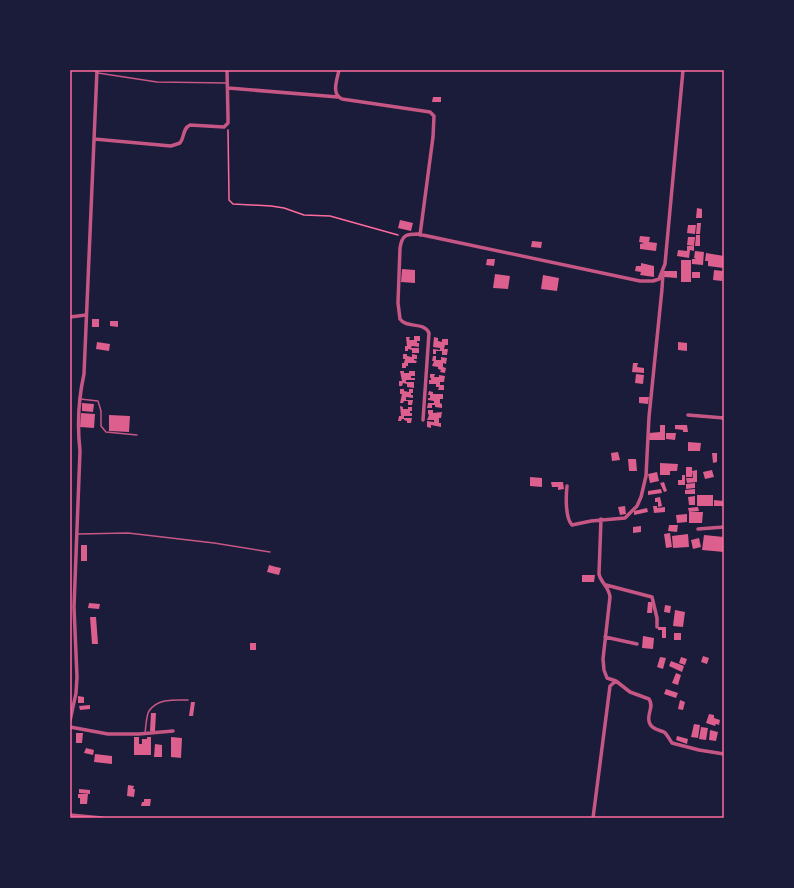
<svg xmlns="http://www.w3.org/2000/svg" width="794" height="888" font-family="Inter,sans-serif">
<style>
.building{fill:#dd5f8e}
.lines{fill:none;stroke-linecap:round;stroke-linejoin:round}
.path{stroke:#ff6b9d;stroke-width:1.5}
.service{stroke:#c65784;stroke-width:1.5}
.minor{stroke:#c65784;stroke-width:3.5}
.neatline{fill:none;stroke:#ff6b9d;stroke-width:1.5}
</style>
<rect width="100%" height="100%" fill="#1b1b3a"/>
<path class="building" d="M433 97H441V102H432Z
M697 208 702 209V218H696Z
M400 220 413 223 411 231 398 228Z
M697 223H701L700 234H696Z
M688 225H696L695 234 687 233Z
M696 235H700V246H695Z
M640 236 650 237 649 242 657 243 656 251 640 249V244L644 243 639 242Z
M688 237H695L694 246 687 245Z
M532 241 542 242 541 248 531 247Z
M687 246H694V251L690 250 689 258 677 256 678 250 687 251Z
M695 251 704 252 703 265 692 264V259H696L694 258Z
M706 253 724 256 723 268 708 266V261H705Z
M487 259H495L494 266 486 265Z
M681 260H691V282H681Z
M641 263 654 266V277L640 275 641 272 635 271 636 266H641Z
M402 269 415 270V283L401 282Z
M714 270 723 271 722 281 713 280Z
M664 271H677V278L664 277Z
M692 272H700V278H692Z
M495 274 510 276 508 289 493 288Z
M543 275 559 278 557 291 541 289Z
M92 319H99V327H92Z
M110 321H118V327L110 326Z
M414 336H420V341H417V343H419V347L412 346 411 348H419V353H412V350L408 349V351H405V346H407L406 337H410L409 340H414Z
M434 337 438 338V341L442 342V339H448V345H445L444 349H448L447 355H442V351H436V354H433V349L440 350V348L433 347Z
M97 342 110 344 109 351 96 349Z
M678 342 687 343V351L678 350Z
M403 354H407V356L412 357V354L417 355V359H414V360L417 361 416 363H408V366H406V368H402V363H404L405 359H403Z
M433 356H436V360H441V357L447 358 446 364 443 363V367L446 368 445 373 440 372 441 370 438 369V367L432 366 434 361H432Z
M633 363H638L637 367 644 368V373L632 372Z
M400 371H404V373H409V371H415V376H411V378H415V380H406V382H414V388L407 387V384L403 383 402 386H399V381H402Z
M430 374H435L434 377H439V375L445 376 444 382H440V385H444V390H438L439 387H436V384H429V380H431V378H430Z
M636 374 644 375 643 384 635 383Z
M400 389H404V391L409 392V389H413V393H411V395H413V398L406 397V400H413L412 405H408V401H404L403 403H400L402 394H400Z
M429 391 433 392V394H443V399H440V403L442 404V408L435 407V405H432V408H427L428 403H434V401L428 400V398H430V395H428Z
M639 397H649L648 404 639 403Z
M82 403 94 404 93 412 82 411Z
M400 406 403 407V409H408V407H412V411H410V413H412V416H404V418H412L411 423H407V421L404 420V419H402L401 421H398L399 416H401Z
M428 410H433V413L442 412 441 418H439V423H441V427L431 425V428L427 427V421L434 422V420H427L429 415 428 414Z
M81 413 95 414 94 428 80 427Z
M109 415 130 416 129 432 109 431Z
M660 425H665V440H649V433L660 432Z
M675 425H687L688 432H683V430L675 429Z
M666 433H676L675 440 666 439Z
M688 442 701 443 700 451H688Z
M618 452 620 460 612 461 611 453Z
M712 453H717V462L713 463Z
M628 459H636L637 471H629Z
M660 463 678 464 677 471H670V475H660Z
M686 467H692V477H686Z
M697 470V482L687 483 686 478H693L692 471Z
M712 470 714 477 705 479 703 472Z
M657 472 659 481 650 483 648 474Z
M682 475H685V485H678V480H682Z
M530 477 542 478V487L530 486Z
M551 482H563L564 489 558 490V487H552Z
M664 482 667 491 664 492 660 483Z
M695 483V488L686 489V484Z
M661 489 662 493 648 495V491Z
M695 489V494H685V490Z
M697 495H713V506H697Z
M695 496V505H689L688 497Z
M660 497 662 506 658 507V502H655V498Z
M714 500 724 501V506H714Z
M625 506 626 514 620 515 618 507Z
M653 506H657V508L665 507V512L654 513Z
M698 507 699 511 689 512 688 508Z
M647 508 648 512 634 515V511Z
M689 512H703L702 523H689Z
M687 514V522L677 523 676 515Z
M669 525H678L677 532 668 531Z
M641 526V532L633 533V527Z
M670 533 672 547 666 548 664 534Z
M688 534 689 547 673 548 672 536Z
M704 535 724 537V552L702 550Z
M699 538 701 547 693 549 691 540Z
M81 545H87V561H81Z
M269 565 276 567V568V567L281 568 279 575 267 572Z
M582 575H595L594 582H582Z
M648 602H653L652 613H649V611V613H647Z
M89 603 100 604 99 609 88 608Z
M665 605 671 606 670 613 664 612Z
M675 610 685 612 683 627 673 626Z
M90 617H96L98 644H92Z
M658 627H666V638H662V630H658Z
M674 633H681V640H674Z
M643 636 654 638 653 649 642 648Z
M250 643H256V650H250Z
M703 656 709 658 707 664 701 662Z
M660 657 666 658 663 669 657 667Z
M681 657 687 659 685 665 679 663Z
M671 661 684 666 682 672 669 666Z
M676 673 681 675 678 685 672 683Z
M666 689 678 693 676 698 664 694Z
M78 696 84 697V703H78Z
M680 700 685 702 683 710 678 709Z
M191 702H195L193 716H189Z
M90 705V709L80 710 79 706Z
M151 713H156L155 731H150Z
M709 714 714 715V718L720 720 719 725 716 724 715 726 706 723Z
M694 724 700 725 698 738 691 737Z
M701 727 708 728 706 740 699 739Z
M710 730 718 732 716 741 709 740Z
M76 733H83L82 743H76Z
M677 736 688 739 687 744 676 740Z
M134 737H139V744H142V739H147V737H151V755H134Z
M171 737 182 738 181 758 171 757Z
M155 744 162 745V757H154Z
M86 748 94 750 93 755 84 753Z
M95 754 112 756V764L94 762Z
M128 785 134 786 133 789H135L134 797 127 796Z
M79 789 90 790V794L79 793Z
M78 794H88L87 804H80V798H78Z
M144 799H151L150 806H141L142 802H144Z"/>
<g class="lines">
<path class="path" d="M228 130 229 197V200L233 204 271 206 284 208 304 215 330 216 398 235"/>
<path class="service" d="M98 73 157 82 227 83
M80 399 98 401 101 411V426L106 432 137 435
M78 534 128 533 214 543 270 552
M145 733C146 727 146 716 149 711 158 698 175 700 188 700"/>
<path class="minor" d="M339 70C337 80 331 94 342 99L430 112 434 116 433 137 420 235
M228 88 338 97
M94 139 171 146 180 143C185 137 182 129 190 125L224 127 228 123V117L227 70
M70 317 86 315
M688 415 724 418
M423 420 429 333C423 321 407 329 400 319L398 303 400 248C402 235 406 234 418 234L640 281H653L659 279 665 264 683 70
M567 486C566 495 565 518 572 525L591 521 625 518 637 506 641 497 646 476 649 417 662 289 663 273
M698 529 724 527
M606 585 652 597 657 618V627
M605 637 637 644
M616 681 630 692 649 699C655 707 645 716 650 724 652 729 659 730 664 732 667 734 669 739 672 743L699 750 724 754
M70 721 76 693 77 677 74 607 80 451C77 424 78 401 84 374L97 70
M70 727 108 734H139L173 731
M70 815 102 818
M593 818 610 686 616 681 607 678 604 670 603 659 610 597C609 587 601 583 599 574L601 519"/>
</g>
<rect width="794" height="888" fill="none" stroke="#1b1b3a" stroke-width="142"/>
<rect x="71" y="71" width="652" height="746" class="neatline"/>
</svg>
